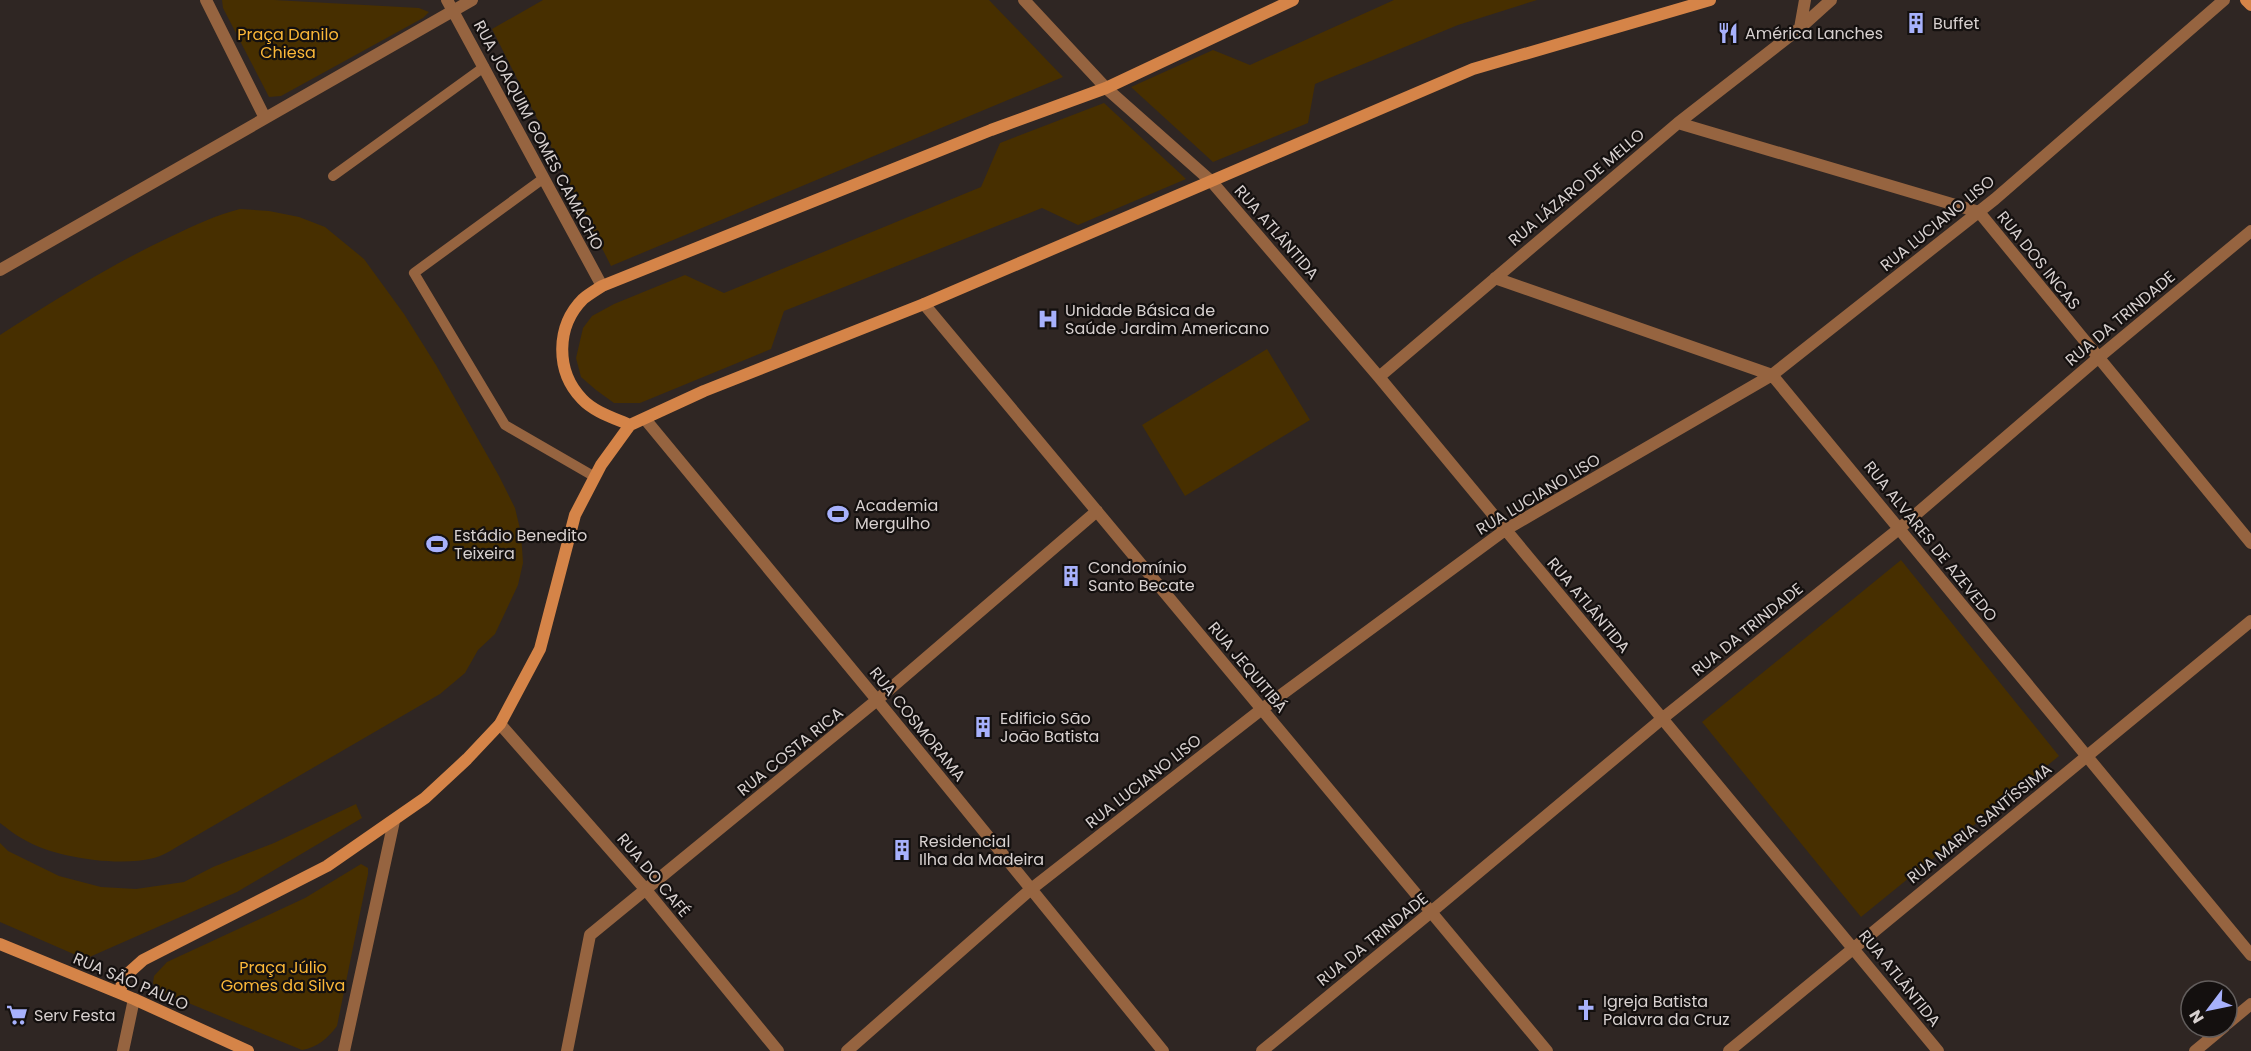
<svg xmlns="http://www.w3.org/2000/svg" width="2251" height="1051" font-family="Poppins,sans-serif">
<style>
.green{fill:#472f00}
.lines{fill:none;stroke-linecap:round;stroke-linejoin:round}
.lane{stroke:#966440;stroke-width:10}
.street{stroke:#966440;stroke-width:12}
.secondary{stroke:#d58448;stroke-width:12}
.labels{text-anchor:middle;stroke-width:4.5;stroke-linejoin:round;paint-order:stroke}
.poi-label{font-size:16px;fill:#d7d0cf;stroke:#14100f;text-anchor:start}
.park-label{font-size:16px;fill:#fab738;stroke:#14100f}
.street-label{font-size:16px;fill:#d7d0cf;stroke:#14100f}
</style>
<rect width="100%" height="100%" fill="#2f2623"/>
<path class="green" d="M222 0H274L419 8 429 12 423 18 281 96 269 97 223 8Z
M543 0H989L1063 77 611 266 492 29Z
M1394 0H1537L1458 25 1315 84 1308 123 1213 162 1131 87 1213 50 1250 65Z
M1104 103 1186 179 1078 225 1042 208 784 311 771 349 640 403H614L596 390 581 377 576 358 583 328 592 316 614 304 685 275 724 293 981 187 1000 143Z
M240 209 269 211 299 217 325 227 364 259 404 314 436 365 499 476 515 508 521 533 523 563 518 585 495 634 478 650 465 673 440 694 175 848C169 852 161 856 154 858 119 867 54 858 23 839 15 835 7 828 0 823V335C56 299 112 264 172 236 195 225 216 215 240 209Z
M1267 349 1310 420 1185 496 1142 425Z
M1901 560 2059 756 1861 917 1702 722Z
M356 804 362 818 237 892 85 959 0 922V843L8 851 59 876 101 887 136 889 184 882 213 867 274 843Z
M361 864 368 868V874L337 1026C327 1039 318 1047 302 1050L157 990 153 983 154 976 167 962 305 898Z"/>
<g class="lines">
<path class="lane" d="M333 176 484 67
M544 178 414 273 505 425 595 477"/>
<path class="street" d="M206 0 265 118
M447 0 602 286
M1024 0 1106 88 1212 182 1379 377 1938 1051
M1800 28 1805 0
M1678 123 1979 212 2251 543
M0 270 472 0
M1495 278 1772 375 2251 955
M924 304 1547 1051
M1379 377 1678 123 1800 28 1831 0
M645 419 877 700 1163 1051
M500 724 646 890 778 1051
M2227 1024 2251 1004
M123 1051 134 999
M344 1051 394 821
M567 1051 590 935 877 700 1097 511
M847 1051 1030 890 1262 709 1505 530 1772 375 1995 199 2224 0
M1262 1051 1431 912 1663 718 1900 528 2098 358 2251 231
M1729 1051 2251 621
M2195 1051 2224 1027"/>
<path class="secondary" d="M2246 0 2251 5
M630 425C614 418 594 412 582 399 555 371 556 326 583 299 589 294 596 290 602 286L991 130 1106 88 1293 0
M0 944 134 999 248 1051
M120 993 123 978 143 960 327 866 425 798 467 759 500 724 540 649 575 515 601 465 630 425 704 391 924 304 1473 69 1710 0"/>
</g>
<defs>
<symbol id="building-bare" viewBox="-9 -9 18 18"><path d="M-4-6H4V6H1V3H-1V6H-4ZM-2.5-4.3h1.7v1.8h-1.7ZM.8-4.3h1.7v1.8H.8ZM-2.5-1h1.7V.8h-1.7ZM.8-1h1.7V.8H.8Z" fill="#a7b1fc" stroke="#14100f" stroke-width="2.5" paint-order="stroke"/></symbol>
<symbol id="restaurant-bare" viewBox="-9 -9 18 18"><path d="M-5-6h1v4h1v-4h1v4h1v-4h1v5L-1.5 .5V6h-2V.5L-5-1ZM5-6V6H3V1.5H1.5Q1.5-4 5-6Z" fill="#a7b1fc" stroke="#14100f" stroke-width="2.5" paint-order="stroke"/></symbol>
<symbol id="hospital-bare" viewBox="-9 -9 18 18"><path d="M-5-5h3v3.5h4V-5h3V5h-3V1.5h-4V5h-3Z" fill="#a7b1fc" stroke="#14100f" stroke-width="2.5" paint-order="stroke"/></symbol>
<symbol id="stadium-bare" viewBox="-9 -9 18 18"><path d="M0-5a6.5 5 0 1 0 0 10a6.5 5 0 1 0 0-10ZM-3.5-1.8h7v3.6h-7Z" fill="#a7b1fc" stroke="#14100f" stroke-width="2.5" paint-order="stroke"/></symbol>
<symbol id="church-bare" viewBox="-9 -9 18 18"><path d="M-1.2-6h2.4v3.5h3.3v2.4h-3.3V6h-2.4V-.1h-3.3v-2.4h3.3Z" fill="#a7b1fc" stroke="#14100f" stroke-width="2.5" paint-order="stroke"/></symbol>
<symbol id="supermarket-bare" viewBox="-9 -9 18 18"><path d="M-6-5.5h2.5l.6 2H6L4.5 2H-2.5L-4.4-4H-6ZM-1.5 3.2a1.3 1.3 0 1 0 .1 0ZM3 3.2a1.3 1.3 0 1 0 .1 0Z" fill="#a7b1fc" stroke="#14100f" stroke-width="2.5" paint-order="stroke"/></symbol>
</defs>
<g fill-rule="evenodd">
<use href="#building-bare" x="1901" y="8" width="30" height="30"/>
<use href="#restaurant-bare" x="1713" y="18" width="30" height="30"/>
<use href="#hospital-bare" x="1033" y="304" width="30" height="30"/>
<use href="#stadium-bare" x="823" y="499" width="30" height="30"/>
<use href="#stadium-bare" x="422" y="529" width="30" height="30"/>
<use href="#building-bare" x="1056" y="561" width="30" height="30"/>
<use href="#building-bare" x="968" y="712" width="30" height="30"/>
<use href="#building-bare" x="887" y="835" width="30" height="30"/>
<use href="#church-bare" x="1571" y="995" width="30" height="30"/>
<use href="#supermarket-bare" x="2" y="1000" width="30" height="30"/>
</g>
<g class="labels">
<g class="poi-label">
<text x="1933" y="29">Buffet</text>
<text x="1745" y="39">América Lanches</text>
<text x="1065" y="316">Unidade Básica de<tspan x="1065" dy="18">Saúde Jardim Americano</tspan></text>
<text x="855" y="511">Academia<tspan x="855" dy="18">Mergulho</tspan></text>
<text x="454" y="541">Estádio Benedito<tspan x="454" dy="18">Teixeira</tspan></text>
<text x="1088" y="573">Condomínio<tspan x="1088" dy="18">Santo Becate</tspan></text>
<text x="1000" y="724">Edificio São<tspan x="1000" dy="18">João Batista</tspan></text>
<text x="919" y="847">Residencial<tspan x="919" dy="18">Ilha da Madeira</tspan></text>
<text x="1603" y="1007">Igreja Batista<tspan x="1603" dy="18">Palavra da Cruz</tspan></text>
<text x="34" y="1021">Serv Festa</text>
</g>
<g class="park-label">
<text x="288" y="40">Praça Danilo<tspan x="288" dy="18">Chiesa</tspan></text>
<text x="283" y="973">Praça Júlio<tspan x="283" dy="18">Gomes da Silva</tspan></text>
</g>
<g class="street-label">
<text transform="translate(539 135) rotate(62)" y="6">RUA JOAQUIM GOMES CAMACHO</text>
<text transform="translate(1576 187) rotate(-40)" y="6">RUA LÁZARO DE MELLO</text>
<text transform="translate(1937 223) rotate(-39)" y="6">RUA LUCIANO LISO</text>
<text transform="translate(1277 232) rotate(49)" y="6">RUA ATLÂNTIDA</text>
<text transform="translate(2039 260) rotate(51)" y="6">RUA DOS INCAS</text>
<text transform="translate(2120 318) rotate(-40)" y="6">RUA DA TRINDADE</text>
<text transform="translate(1538 494) rotate(-31)" y="6">RUA LUCIANO LISO</text>
<text transform="translate(1931 541) rotate(51)" y="6">RUA ALVARES DE AZEVEDO</text>
<text transform="translate(1589 605) rotate(50)" y="6">RUA ATLÂNTIDA</text>
<text transform="translate(1747 629) rotate(-39)" y="6">RUA DA TRINDADE</text>
<text transform="translate(1248 667) rotate(50)" y="6">RUA JEQUITIBÁ</text>
<text transform="translate(918 724) rotate(51)" y="6">RUA COSMORAMA</text>
<text transform="translate(790 751) rotate(-39)" y="6">RUA COSTA RICA</text>
<text transform="translate(1143 781) rotate(-38)" y="6">RUA LUCIANO LISO</text>
<text transform="translate(1979 823) rotate(-39)" y="6">RUA MARIA SANTÍSSIMA</text>
<text transform="translate(654 875) rotate(50)" y="6">RUA DO CAFÉ</text>
<text transform="translate(1372 939) rotate(-39)" y="6">RUA DA TRINDADE</text>
<text transform="translate(1900 978) rotate(51)" y="6">RUA ATLÂNTIDA</text>
<text transform="translate(131 981) rotate(23)" y="6">RUA SÃO PAULO</text>
</g>
</g>
<g transform="translate(2209 1009) rotate(238)"><circle r="28" fill="#14100f" stroke="#625d5c" stroke-width="1.5"/>
<path d="M0-4.5L10 22L0 15L-10 22Z" fill="#a7b1fc"/>
<text y="-9" font-size="16" font-weight="bold" text-anchor="middle" fill="#d7d0cf">N</text>
</g>
</svg>
